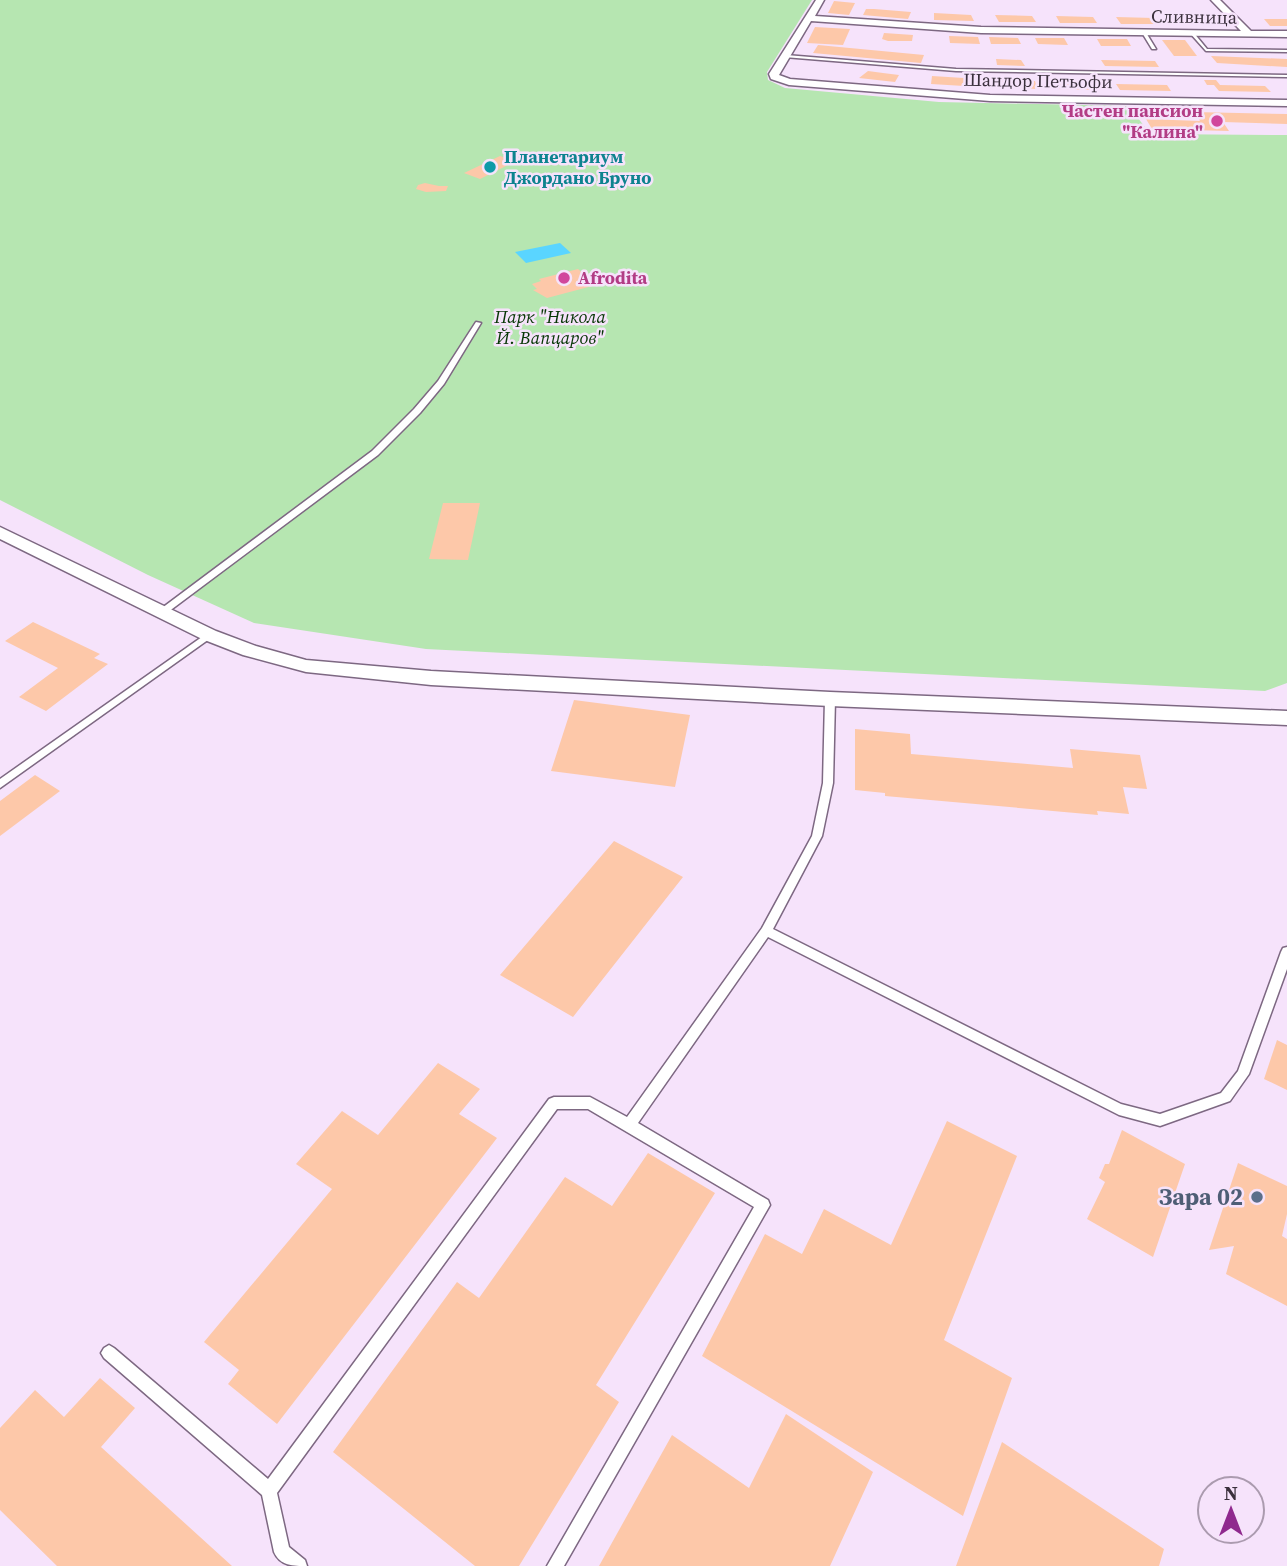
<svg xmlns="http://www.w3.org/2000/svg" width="1287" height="1566" font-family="'Source Serif 4',serif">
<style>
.green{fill:#b6e6b1}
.water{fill:#5ad5ff}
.building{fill:#fdc8a9}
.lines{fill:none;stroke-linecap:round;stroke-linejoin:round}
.lane-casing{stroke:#7d6882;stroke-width:3}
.street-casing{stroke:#7d6882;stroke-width:3}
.lane{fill:#fff;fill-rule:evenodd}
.street{fill:#fff;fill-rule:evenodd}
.hotel-dot{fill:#d1479c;stroke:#f6e3fb;stroke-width:2.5}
.culture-dot{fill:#0f9aa8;stroke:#f6e3fb;stroke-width:2.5}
.service-dot{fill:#5c6f8a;stroke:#f6e3fb;stroke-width:2.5}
.labels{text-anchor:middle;stroke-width:5;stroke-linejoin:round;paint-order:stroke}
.far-street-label{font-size:18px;fill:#3a303c;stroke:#f6e3fb}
.far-hotel-label{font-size:18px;font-weight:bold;fill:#b23c85;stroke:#f6e3fb;text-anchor:end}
.far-culture-label{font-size:18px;font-weight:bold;fill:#0d838f;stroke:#f6e3fb;text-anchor:start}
.far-park-label{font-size:18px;font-style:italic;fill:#073705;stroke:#f6e3fb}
.near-service-label{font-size:24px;font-weight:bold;fill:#4e5e75;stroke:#f6e3fb;text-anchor:end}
</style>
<rect width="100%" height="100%" fill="#f6e3fb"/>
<path class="green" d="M0 0H812L767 72 768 80 785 88 939 102 1129 106 1150 134 1287 135V683L1265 691 426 649 254 623 148 575 0 500Z"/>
<path class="water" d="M560 243 571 253 526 263 515 252Z"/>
<path class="building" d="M834 1 855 3 849 15 828 13Z
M866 9H874L911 12 908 19 863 15Z
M934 13 971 15 974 21 934 20Z
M995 15 1032 16 1036 22H999Z
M1056 16 1093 17 1097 23H1060Z
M1116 17 1154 18 1159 24H1121Z
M1178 17 1216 18 1221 25 1183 24Z
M1264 19H1287V26H1270Z
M815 27 850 29 843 45 807 43Z
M884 33 913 35 912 41H888L882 39Z
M949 36 978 37 980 44 950 43Z
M989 37 1018 38 1021 44H991Z
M1035 38H1064L1068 45 1038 44Z
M1097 39H1127L1131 46H1101Z
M1162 40H1185L1197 56H1174Z
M818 45 924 55 921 63 813 53Z
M1211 56 1287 59V67L1217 63Z
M996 59 1021 60 1025 66 997 65Z
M1101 60 1155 61 1159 67 1105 66Z
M868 71 883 73 899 75 895 82 859 78Z
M932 76 964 78V86L931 84Z
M1001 80 1035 81 1037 89 1004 87Z
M1204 80H1216L1220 85 1265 86 1271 92 1219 91 1214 85H1207Z
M1053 83 1104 84 1108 90 1056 89Z
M1116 84 1167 85 1171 91 1120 90Z
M1194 112 1287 114V124L1223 122 1229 131 1152 129 1146 119 1200 121Z
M500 156 516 161 480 179 464 173Z
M425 183 439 186H448L446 191 426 192 416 189 418 185Z
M578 269 596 285 547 298 533 290 537 289 532 284 541 281 539 279Z
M443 503H480L468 560 429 559Z
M33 622 100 654 94 658 108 664 46 711 19 697 58 668 5 641Z
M574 700 690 715 675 787 551 771Z
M855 729 910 734 911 754 1073 768 1070 749 1140 755 1147 789 1123 787 1129 814 1097 811 1098 815 885 796V793L855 790Z
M35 775 60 791 0 836V801Z
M614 841 683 877 573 1017 500 975Z
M1277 1040 1287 1045V1090L1264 1079Z
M438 1063 480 1089 459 1114 497 1138 277 1424 228 1384 239 1370 204 1342 332 1189 296 1164 342 1111 378 1135Z
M947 1121 1017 1156 944 1340 1012 1378 963 1516 702 1356 765 1234 802 1254 824 1209 891 1245Z
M1122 1130 1185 1164 1153 1257 1087 1219 1105 1182 1099 1178 1105 1164H1109Z
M648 1153 715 1193 596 1385 619 1402 519 1566H475L333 1452 457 1282 479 1298 565 1177 612 1206Z
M1238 1163 1287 1186V1214L1282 1236 1287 1239V1306L1226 1274 1234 1246 1209 1250Z
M100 1378 135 1408 101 1447 232 1566H57L0 1510V1428L35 1390 64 1417Z
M786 1414 873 1472 830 1566H599L672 1435 749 1488Z
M1002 1442 1164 1549 1159 1566H956Z"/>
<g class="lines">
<defs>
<path id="lane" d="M1141 31H1145L1156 49H1152Z
M1189 32H1193L1207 49 1287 50V52L1206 51Z
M786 55 956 69 1287 75V77L956 71 784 57Z
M476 322 481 323 444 384 420 413 378 455 164 615H158L156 613 158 611 372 451 414 409 438 381Z
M209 632 214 635 212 637 0 788V779Z
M830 696 835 699 833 783 822 836 773 929 1121 1104 1160 1114 1221 1093 1238 1071 1281 952 1283 948 1287 947V969L1249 1074 1230 1101 1160 1126 1119 1115 768 937 638 1123 768 1200 770 1205 564 1566H547L754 1207 588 1109H557L277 1493 289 1547 305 1560 307 1566C293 1566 280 1566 274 1552L262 1495 104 1358 101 1353 104 1348 109 1345 114 1348 268 1479 549 1099 554 1097H590L627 1117 762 928 812 836 823 783 825 699Z"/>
<path id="street" d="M816 0H824L815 16 981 27 1241 31 1211 0H1220L1251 31H1287V37L981 33 811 21 779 75 790 79 990 95 1287 100V106L990 101 789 85 771 79 769 74Z
M0 527 216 631 256 646 306 660 431 671 830 692 1287 711V725L830 706 431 685 306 672 243 655 202 639 0 539Z"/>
</defs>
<use href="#lane" class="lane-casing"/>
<use href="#street" class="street-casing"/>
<use href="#lane" class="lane"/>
<use href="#street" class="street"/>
</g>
<g class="hotel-dot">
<circle cx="1217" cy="121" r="7"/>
<circle cx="564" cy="278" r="7"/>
</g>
<circle class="culture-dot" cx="490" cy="167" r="7"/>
<circle class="service-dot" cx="1257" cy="1197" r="7"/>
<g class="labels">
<g class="far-street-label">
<text transform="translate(1194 17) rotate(1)" y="6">Сливница</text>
<text transform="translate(1038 81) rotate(1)" y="6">Шандор Петьофи</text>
</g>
<g class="far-hotel-label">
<text x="1203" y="117">Частен пансион<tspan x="1203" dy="21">"Калина"</tspan></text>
<text x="578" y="284" text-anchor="start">Afrodita</text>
</g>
<g class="far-culture-label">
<text x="504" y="163">Планетариум<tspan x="504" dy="21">Джордано Бруно</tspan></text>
</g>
<g class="far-park-label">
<text x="550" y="323">Парк "Никола<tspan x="550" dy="21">Й. Вапцаров"</tspan></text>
</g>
<g class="near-service-label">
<text x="1243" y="1205">Зара 02</text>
</g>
</g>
<g transform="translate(1231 1510)"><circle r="33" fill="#f6e3fb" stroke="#ab9baf" stroke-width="2"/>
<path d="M0-5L12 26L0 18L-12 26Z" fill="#8f298e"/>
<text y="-10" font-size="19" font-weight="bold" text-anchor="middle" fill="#3a303c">N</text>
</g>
</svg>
